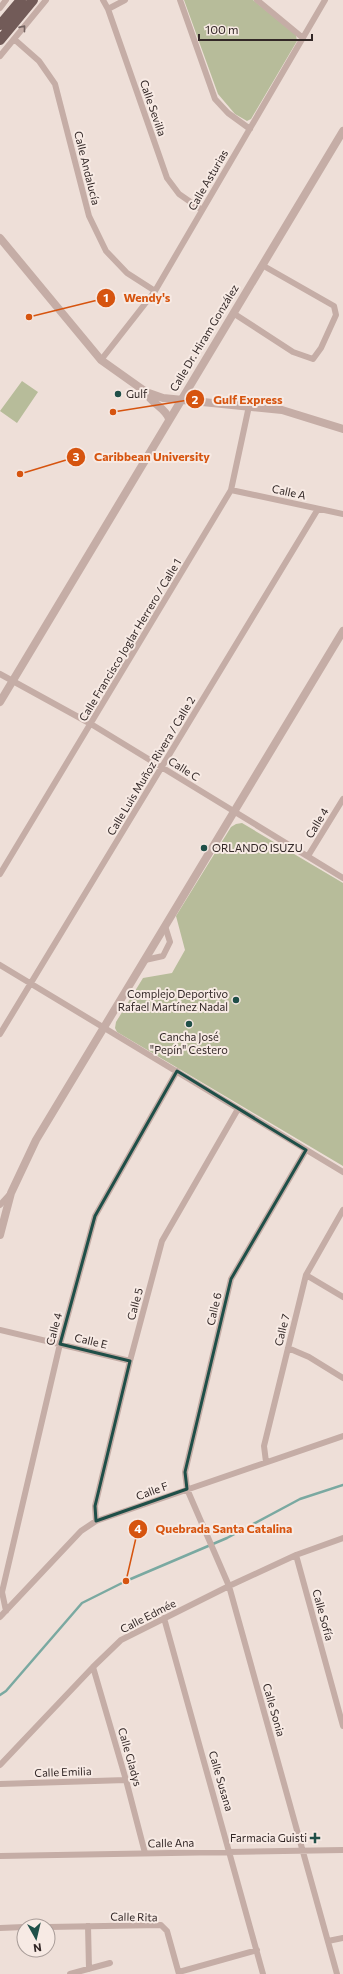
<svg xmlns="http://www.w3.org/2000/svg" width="343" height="1974" font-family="Commissioner,sans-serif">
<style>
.green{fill:#b7bc9a}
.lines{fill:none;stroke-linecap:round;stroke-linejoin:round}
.stream{stroke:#7aa9a1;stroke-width:2.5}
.minor{stroke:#c5ada6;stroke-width:6}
.tertiary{stroke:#c5ada6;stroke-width:8}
.primary{stroke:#725b58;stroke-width:10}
.oneway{stroke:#746360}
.marked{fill:none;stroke:#1f4f48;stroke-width:3;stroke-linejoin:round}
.poi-dot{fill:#1f4f48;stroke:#f7eae4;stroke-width:1.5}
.labels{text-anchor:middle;stroke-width:4;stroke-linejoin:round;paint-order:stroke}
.street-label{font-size:11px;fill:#322726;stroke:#f7eae4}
.poi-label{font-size:11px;fill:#322726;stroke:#f7eae4;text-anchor:start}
.leader{fill:none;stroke:#d6540f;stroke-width:1.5}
.callout-dot{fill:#d6540f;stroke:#f7eae4;stroke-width:1.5}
.mark-label{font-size:12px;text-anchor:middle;font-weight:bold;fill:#fff}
.callout-label{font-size:12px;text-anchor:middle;font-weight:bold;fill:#d6540f;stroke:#f7eae4;stroke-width:4;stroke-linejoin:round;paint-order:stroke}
</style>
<rect width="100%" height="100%" fill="#eedfd8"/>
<path class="green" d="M184 0H253L296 35 297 41 251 119 247 121 235 114 218 94Z
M22 381 38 392 17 423 0 411Z
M242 823 343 883V1166L117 1032 115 1028 116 1022 143 978 172 973 185 950 176 916 231 827 236 824Z"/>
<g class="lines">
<path class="stream" d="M0 1695 6 1691 82 1603 126 1581 227 1538 300 1499 343 1485"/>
<path class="minor" d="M103 0 108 9 167 178 179 194 202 210
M180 0 215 99 228 113 250 129
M257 0 303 38
M0 8 6 0
M108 9 125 0
M14 39 39 61 55 84 89 216 106 251 127 273 155 291
M0 56 46 0
M233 313 293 352 313 359 321 348 336 315 334 306 262 265
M101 360 155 291 325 0
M231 490 343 514
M0 674 91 724 343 878
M308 856 343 799
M0 874 231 490 249 406
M145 960 163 956 170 942 165 926
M0 965 343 1172
M0 1034 318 509
M306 1150 231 1279 185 1472 187 1489 229 1586 337 1974
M0 1205 10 1194
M306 1275 343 1297
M0 1330 130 1361
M288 1348 309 1357 343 1378
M266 1462 264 1446 306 1275 343 1210
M96 1521 95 1506 130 1361 162 1241 238 1109
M296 1555 343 1726
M6 1611 2 1592 60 1344 95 1216 177 1071
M0 1617 81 1531 96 1521 343 1436
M164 1618 263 1974
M93 1667 126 1780 145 1853
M0 1765 93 1667 121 1640 229 1586 296 1555 343 1538
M0 1784 126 1780
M0 1856 343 1850
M88 1926 89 1969
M48 1927 161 1925 167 1931 179 1974
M0 1928 24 1927
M328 1941 343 1938
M179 1972 257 1950
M70 1974 110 1963"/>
<path class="tertiary" d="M0 238 101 360 146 392 163 398 282 410 343 429
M146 392C151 404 165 407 169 419
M0 702 343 131
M0 1235 11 1193 36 1140 343 631"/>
<path class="primary" d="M0 25 21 0
M0 40 33 0"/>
</g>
<defs><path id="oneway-chevron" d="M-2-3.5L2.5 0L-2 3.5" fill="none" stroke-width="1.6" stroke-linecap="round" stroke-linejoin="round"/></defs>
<use class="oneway" href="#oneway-chevron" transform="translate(23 28) rotate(-51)"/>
<path class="marked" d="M177 1071 306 1150 231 1279 185 1472 187 1489 96 1521 95 1506 130 1361 60 1344 95 1216Z"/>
<g class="poi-dot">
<circle cx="118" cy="394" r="4"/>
<circle cx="204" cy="848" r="4"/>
<circle cx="236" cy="1000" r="4"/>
<circle cx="189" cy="1024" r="4"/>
<path d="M313 1832h4v4h4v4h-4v4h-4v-4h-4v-4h4z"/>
</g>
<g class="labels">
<g class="street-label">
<text transform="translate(153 108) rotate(71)" y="4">Calle Sevilla</text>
<text transform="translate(87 168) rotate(76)" y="4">Calle Andalucía</text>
<text transform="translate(208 180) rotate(-60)" y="4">Calle Asturias</text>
<text transform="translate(204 338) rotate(-59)" y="4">Calle Dr. Hiram González</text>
<text transform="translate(289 492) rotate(12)" y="4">Calle A</text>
<text transform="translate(130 640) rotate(-59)" y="4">Calle Francisco Joglar Herrero / Calle 1</text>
<text transform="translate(151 766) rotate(-59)" y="4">Calle Luis Muñoz Rivera / Calle 2</text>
<text transform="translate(184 769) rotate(32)" y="4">Calle C</text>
<text transform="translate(317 823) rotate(-59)" y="4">Calle 4</text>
<text transform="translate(135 1304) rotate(-75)" y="4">Calle 5</text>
<text transform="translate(214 1309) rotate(-77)" y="4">Calle 6</text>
<text transform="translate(54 1329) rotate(-75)" y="4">Calle 4</text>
<text transform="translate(282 1330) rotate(-76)" y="4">Calle 7</text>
<text transform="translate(91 1341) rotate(13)" y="4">Calle E</text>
<text transform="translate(152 1491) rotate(-20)" y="4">Calle F</text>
<text transform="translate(323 1615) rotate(75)" y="4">Calle Sofía</text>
<text transform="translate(148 1616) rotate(-27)" y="4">Calle Edmée</text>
<text transform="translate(274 1710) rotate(74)" y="4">Calle Sonia</text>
<text transform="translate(130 1757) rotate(74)" y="4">Calle Gladys</text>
<text transform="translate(63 1772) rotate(-2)" y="4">Calle Emilia</text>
<text transform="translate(221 1781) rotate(74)" y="4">Calle Susana</text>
<text transform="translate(171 1843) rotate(-1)" y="4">Calle Ana</text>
<text transform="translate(134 1917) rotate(1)" y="4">Calle Rita</text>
</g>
<g class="poi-label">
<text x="126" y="398">Gulf</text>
<text x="212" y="852">ORLANDO ISUZU</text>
<text x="228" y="998" text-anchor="end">Complejo Deportivo<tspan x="228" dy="13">Rafael Martínez Nadal</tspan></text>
<text x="189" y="1041" text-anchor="middle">Cancha José<tspan x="189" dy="13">"Pepín" Cestero</tspan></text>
<text x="307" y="1842" text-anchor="end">Farmacia Guisti</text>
</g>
</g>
<path class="leader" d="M29 317L106 298M113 412L195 399M20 474L76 457M126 1581L138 1529"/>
<g class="callout-dot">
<circle cx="29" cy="317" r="4"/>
<circle cx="113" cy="412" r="4"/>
<circle cx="20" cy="474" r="4"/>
<circle cx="126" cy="1581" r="4"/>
<circle cx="106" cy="298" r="10"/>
<circle cx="195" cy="399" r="10"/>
<circle cx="76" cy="457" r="10"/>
<circle cx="138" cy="1529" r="10"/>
</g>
<g class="mark-label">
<text x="106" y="302">1</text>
<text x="195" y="404">2</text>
<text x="76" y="461">3</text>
<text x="138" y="1533">4</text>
</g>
<g class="callout-label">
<text x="147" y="302">Wendy's</text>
<text x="248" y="404">Gulf Express</text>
<text x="152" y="461">Caribbean University</text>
<text x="224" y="1533">Quebrada Santa Catalina</text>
</g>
<g transform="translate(36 1938) rotate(172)"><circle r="19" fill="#f7eae4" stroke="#a89c98"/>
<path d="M0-3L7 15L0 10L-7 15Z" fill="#1f4f48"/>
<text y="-6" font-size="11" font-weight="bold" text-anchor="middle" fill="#322726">N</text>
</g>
<path d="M199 34v6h113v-6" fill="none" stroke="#322726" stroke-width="2"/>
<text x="205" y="34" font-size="12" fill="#322726" stroke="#f7eae4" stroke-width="3" paint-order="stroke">100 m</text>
</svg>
